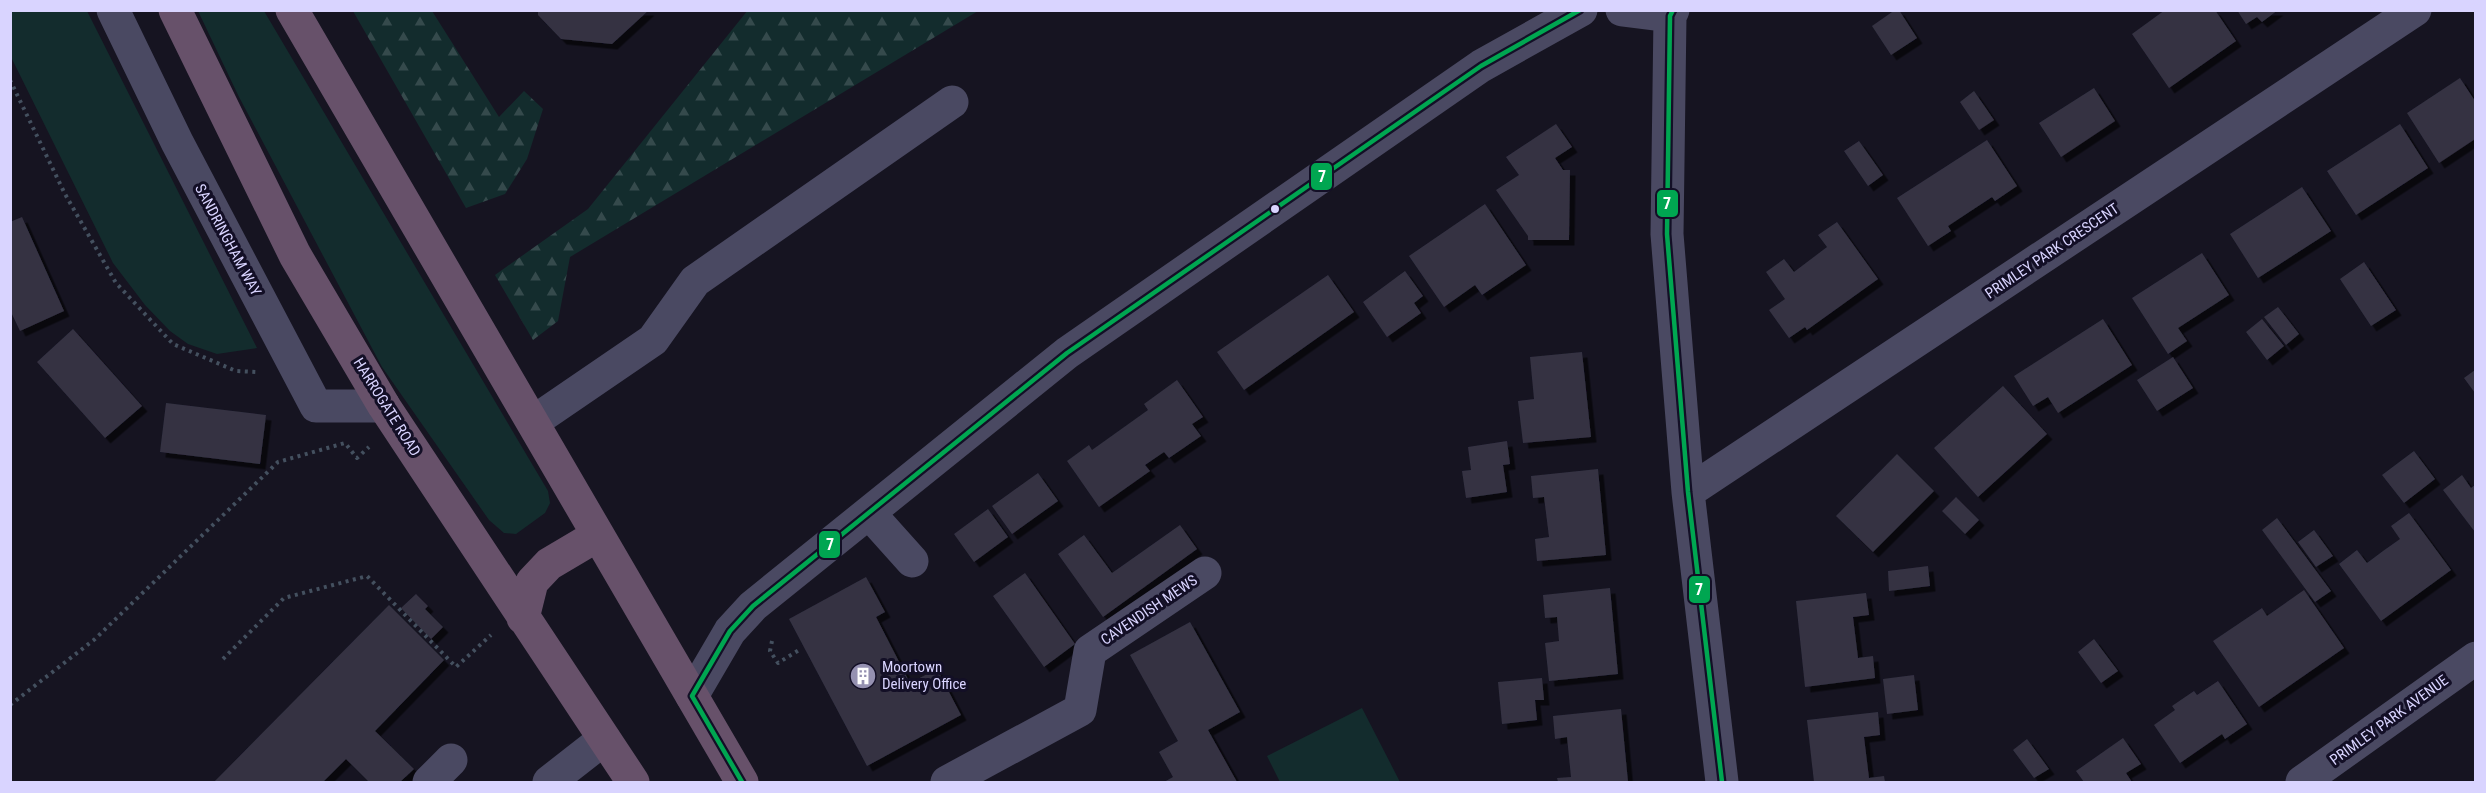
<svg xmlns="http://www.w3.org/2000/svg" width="2486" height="793" font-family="'Roboto Condensed',sans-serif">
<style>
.grass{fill:#132c2d}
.forest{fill:url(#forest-firs)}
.building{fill:#343243;filter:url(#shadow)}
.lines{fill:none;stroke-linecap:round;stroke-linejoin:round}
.path{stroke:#44505f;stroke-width:4;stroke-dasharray:3 4.5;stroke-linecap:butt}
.minor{stroke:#4a4962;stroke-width:33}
.highway{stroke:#67516a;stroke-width:33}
.bus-1-casing{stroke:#130f26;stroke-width:9}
.bus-1{stroke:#00a651;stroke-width:4.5}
.bus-dot{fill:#d9d4ff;stroke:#130f26;stroke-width:2}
.labels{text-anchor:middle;stroke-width:6;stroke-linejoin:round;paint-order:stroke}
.street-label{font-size:15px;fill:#d9d4ff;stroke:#130f26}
.poi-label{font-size:15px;fill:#d9d4ff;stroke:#130f26;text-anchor:start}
.line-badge{stroke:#130f26;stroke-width:2}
.badge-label{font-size:16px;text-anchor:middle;font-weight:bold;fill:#fff}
</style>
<defs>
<pattern id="forest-firs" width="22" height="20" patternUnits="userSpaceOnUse" patternTransform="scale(1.5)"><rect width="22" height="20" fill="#132c2d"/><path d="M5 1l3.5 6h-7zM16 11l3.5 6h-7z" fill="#354a4c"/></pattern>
<filter id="shadow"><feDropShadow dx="5.5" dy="5.5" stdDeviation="0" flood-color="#0009"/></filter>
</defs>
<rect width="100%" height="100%" fill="#161421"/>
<path class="grass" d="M11 10 87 11 257 348 217 354 188 344 170 331 145 305 113 263 11 57Z
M198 11H264L548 491 550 503 545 513 516 534 504 533 489 520 382 367 239 97Z
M1362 708 1400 782H1280L1267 756Z"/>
<path class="forest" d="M748 10 978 11 570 257 558 321 533 340 495 275 588 209Z
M353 11H432L499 117 524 91 543 109 527 159 505 194 466 208Z"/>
<path class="building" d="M538 10H649L612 44 561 39 538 15Z
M1895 10H1899L1917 38 1891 55 1872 26Z
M2165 10H2215L2236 41 2169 88 2132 34Z
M2237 10H2278L2262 22 2257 17 2246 24Z
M2460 78 2475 101V139L2439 163 2407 113Z
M2094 88 2115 121 2061 157 2039 123Z
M1974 91 1994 120 1979 130 1960 102Z
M1556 124 1572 147 1555 158 1563 170H1570L1569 240H1528V236L1496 190 1519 175 1506 157Z
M2400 124 2428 168 2356 215 2327 171Z
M1987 140 2017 186 1995 201 1992 197 1948 226 1951 231 1928 246 1897 198Z
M1859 141 1883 175 1868 186 1844 151Z
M2302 187 2331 231 2258 278 2230 234Z
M1485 204 1526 265 1482 295 1475 285 1444 307 1409 256Z
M22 217 64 311 20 331 10 310V222Z
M1837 222 1878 279 1807 330 1805 327 1789 338 1769 310 1785 299 1766 272 1784 259 1794 272 1827 247 1818 235Z
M2202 253 2229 295 2178 328 2187 341 2168 354 2132 298Z
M2364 262 2396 310 2371 326 2340 279Z
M1405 271 1423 296 1414 303 1421 313 1387 337 1363 302Z
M1328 275 1354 312 1244 390 1217 352Z
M2278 307 2299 334 2286 345 2264 317Z
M2103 319 2132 365 2058 413 2048 397 2033 406 2014 376Z
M2262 319 2284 346 2267 360 2246 332Z
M73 329 142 406 105 438 37 362Z
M1582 352 1591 437 1523 443 1518 401 1534 399 1530 357Z
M2173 357 2193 388 2157 411 2137 380Z
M2475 370V393L2464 378Z
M1177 380 1203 417 1192 424 1201 436 1169 458 1164 452 1145 465 1150 471 1099 507 1067 461 1089 445 1092 450 1148 410 1144 404Z
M2003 386 2047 434 1978 497 1934 448Z
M166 403 266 415 260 464 160 452Z
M1507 441 1510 464 1503 465 1507 492 1466 498 1462 471 1471 470 1468 447Z
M2414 451 2435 479 2404 503 2382 475Z
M1897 454 1934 491 1873 552 1836 516Z
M1598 469 1606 555 1537 561 1535 539 1549 537 1544 497 1533 498 1531 476Z
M1038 473 1058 501 1012 534 992 506Z
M2462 475 2471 488 2475 485V532L2443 490Z
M1956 497 1979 520 1965 534 1942 511Z
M988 509 1008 537 974 562 954 534Z
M2409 513 2451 570 2381 621 2339 564 2357 550 2367 563 2383 551 2400 539 2391 526Z
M2277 518 2331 591 2315 602 2262 530Z
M1180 525 1197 549 1103 617 1058 554 1084 535 1112 573Z
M2314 530 2333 556 2316 567 2298 542Z
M1928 566 1930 586 1889 591 1888 571Z
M1025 573 1075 644 1044 667 993 596Z
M866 577 885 612 876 617 910 683 937 669 961 715 867 766 789 619Z
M1610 588 1618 674 1549 681 1545 643 1559 641 1557 617 1545 618 1543 595Z
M2304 590 2344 648 2259 707 2213 641 2262 608 2267 616Z
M1866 593 1869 615 1853 617 1858 658 1873 656 1875 678 1805 687 1796 601Z
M416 594 428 606 425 609 443 627 431 639 401 608Z
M389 605 444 660 375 731 414 769 400 782H369L346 759 323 782H214Z
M1190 622 1240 712 1208 730 1237 782H1164L1173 777 1159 752 1178 741 1130 655Z
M2094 639 2118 671 2101 683 2078 652Z
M1914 675 1918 710 1887 714 1883 679Z
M1542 678 1544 700H1535L1537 720 1502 724 1498 682Z
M2218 681 2247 724 2225 739 2222 734 2180 763 2154 725 2175 710 2172 706 2194 691 2197 695Z
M1621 709 1628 782H1558L1557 778 1571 777 1567 737 1555 739 1553 716Z
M1878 712 1880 735 1864 737 1869 778 1884 776 1885 782H1814L1807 720Z
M2123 738 2141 764 2126 773 2132 782H2084L2076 771Z
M2027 739 2049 769 2034 778 2013 750Z"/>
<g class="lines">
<path class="path" d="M10 80 65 194 116 283 173 344 236 371 256 372
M772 641 770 651 778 663 799 650
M223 659 284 598 367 576 456 667 491 635
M10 705 95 639 278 462 345 443 357 458 369 447"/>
<path class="minor" d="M113 10 177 142 316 406H384
M1622 10 1670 16
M1673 10 1670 16 1667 234 1688 492 1722 782
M533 422 653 340 695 281 952 102
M1688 492 2415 10
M869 513 912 561
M692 696 730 631 753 606 1067 353 1481 66 1581 10
M429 782 451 760
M549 782 604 739
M947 782 1080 710 1090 651 1205 573
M2302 782 2476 658"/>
<path class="highway" d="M175 10 295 255 384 406 633 782
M292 10 742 782
M523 618 532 582 549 564 598 535"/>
<defs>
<path id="bus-1" d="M1673 10 1670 16 1667 234 1688 492 1722 782
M742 782 692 696 730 631 753 606 1067 353 1481 66 1580 10"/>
</defs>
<use href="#bus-1" class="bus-1-casing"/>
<use href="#bus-1" class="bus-1"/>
</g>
<defs>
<symbol id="building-disc" viewBox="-11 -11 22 22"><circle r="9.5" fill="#9591b1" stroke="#130f26"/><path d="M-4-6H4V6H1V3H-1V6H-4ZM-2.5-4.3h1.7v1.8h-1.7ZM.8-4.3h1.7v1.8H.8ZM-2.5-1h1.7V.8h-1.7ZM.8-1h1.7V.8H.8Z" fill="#fff"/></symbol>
</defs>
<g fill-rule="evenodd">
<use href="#building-disc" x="848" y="661" width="30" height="30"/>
</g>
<circle class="bus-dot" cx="1275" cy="209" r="5"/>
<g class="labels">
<g class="street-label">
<text transform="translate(228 240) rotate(62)" y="5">SANDRINGHAM WAY</text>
<text transform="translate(2052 251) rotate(-34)" y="5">PRIMLEY PARK CRESCENT</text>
<text transform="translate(387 407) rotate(58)" y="5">HARROGATE ROAD</text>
<text transform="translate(1149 610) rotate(-34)" y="5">CAVENDISH MEWS</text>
<text transform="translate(2389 720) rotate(-36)" y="5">PRIMLEY PARK AVENUE</text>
</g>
<g class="poi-label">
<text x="882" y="672">Moortown<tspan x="882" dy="17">Delivery Office</tspan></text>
</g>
</g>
<g class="line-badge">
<rect x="1310" y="162" width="23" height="29" rx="6" fill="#00a651"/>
<rect x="1656" y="189" width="23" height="29" rx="6" fill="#00a651"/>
<rect x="818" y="530" width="23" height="29" rx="6" fill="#00a651"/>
<rect x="1688" y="575" width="23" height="29" rx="6" fill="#00a651"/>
</g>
<g class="badge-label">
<text x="1322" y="182">7</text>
<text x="1667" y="209">7</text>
<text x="830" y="550">7</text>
<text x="1699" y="595">7</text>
</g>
<rect width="2486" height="793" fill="none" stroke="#d9d4ff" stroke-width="24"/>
</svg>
